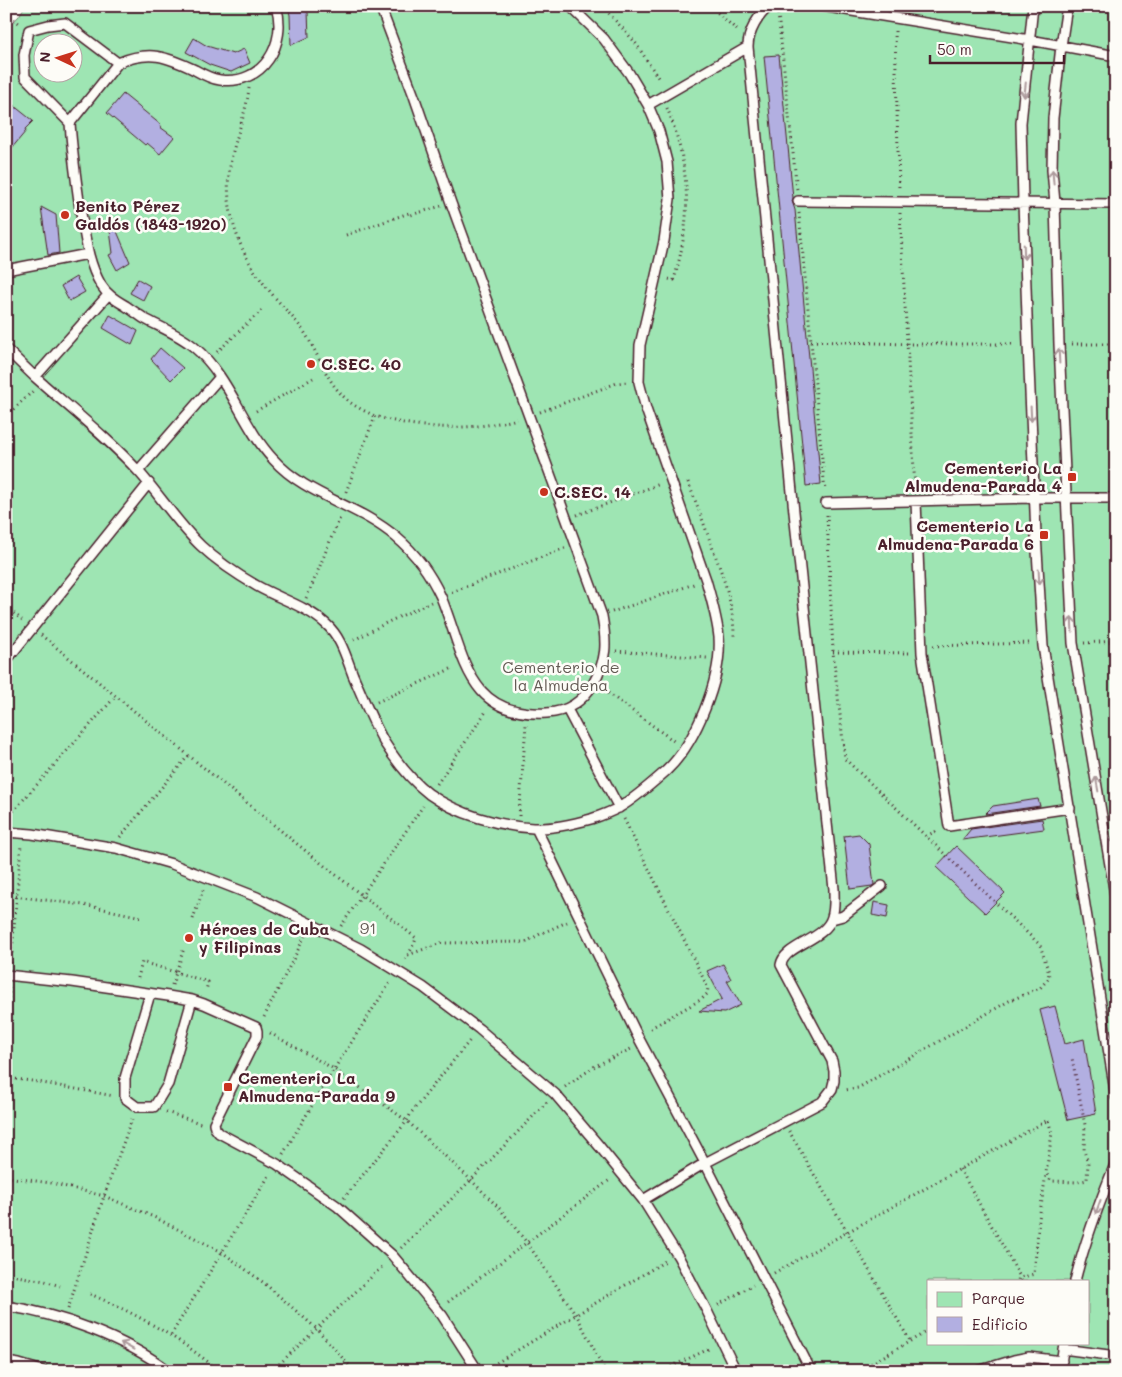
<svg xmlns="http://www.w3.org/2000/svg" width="1122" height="1377" font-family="Mali,sans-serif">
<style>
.green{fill:#9ee5b3;stroke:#74826f;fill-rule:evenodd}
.building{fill:#b2afe1;stroke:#4a1f2b}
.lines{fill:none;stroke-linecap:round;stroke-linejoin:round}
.lane-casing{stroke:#4a1f2b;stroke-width:12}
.path{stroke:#4a1f2b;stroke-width:3;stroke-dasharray:1 4;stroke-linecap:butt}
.lane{stroke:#fdfcf7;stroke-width:9}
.oneway{stroke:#ac999b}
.poi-dot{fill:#c8321e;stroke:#fdfcf7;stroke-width:2}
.labels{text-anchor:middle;stroke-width:5;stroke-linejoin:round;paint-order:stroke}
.poi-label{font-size:16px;font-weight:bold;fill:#4a1f2b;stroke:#fdfcf7;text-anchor:start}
.park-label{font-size:16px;fill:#635a54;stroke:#fdfcf7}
</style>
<rect width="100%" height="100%" fill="#fdfcf7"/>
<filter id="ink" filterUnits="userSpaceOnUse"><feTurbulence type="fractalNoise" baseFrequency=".02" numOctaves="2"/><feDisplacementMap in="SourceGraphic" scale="10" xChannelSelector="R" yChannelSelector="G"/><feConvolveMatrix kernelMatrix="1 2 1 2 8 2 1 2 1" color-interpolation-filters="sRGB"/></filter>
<g filter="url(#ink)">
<path class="green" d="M25 6H1116V1371H6V30L19 16ZM42 42H72V72H42ZM928 1281H1088V1343H928Z"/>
<path class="building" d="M288 6H305L306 12H308L309 37 291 45 290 15Z
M194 38 207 46 233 54 244 49 250 63 231 72 210 65 186 52Z
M779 55 793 198 792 201 795 210 821 484 806 486 764 56Z
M123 94 161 125 160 127 174 137 160 154 147 143 145 145 107 113Z
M13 105 33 121 25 129 26 131 6 155V114Z
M41 207 56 215 59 253 48 255Z
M113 222 130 262 117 270 109 255 113 253 109 223Z
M76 277 85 292 69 301 61 286Z
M138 279 150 286 143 300 130 293Z
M110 315 138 331 132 345 103 328Z
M160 348 183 368 171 380 151 359Z
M1038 799 1040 806 985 814 993 806Z
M1042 819 1044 829 962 840 971 829Z
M859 834 869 844 874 885 872 886 850 889 844 836Z
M956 846 1005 893 985 913 936 867Z
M874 902 889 905 887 918 872 915Z
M723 964 731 979 727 981 741 1005 724 1013 699 1011 722 999 707 971Z
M1055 1006 1065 1044 1084 1039 1096 1114 1068 1120 1040 1010Z"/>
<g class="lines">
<defs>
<path id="lane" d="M821 6 1030 40 1116 56
M1033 6 1021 123 1023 202 1028 344 1036 535 1043 646 1116 1097
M1067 6 1061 46 1053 118 1052 170 1055 203 1059 344 1073 643 1116 901
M118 63C149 50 166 56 195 70 202 74 212 79 220 80 263 86 288 43 276 6
M648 105 748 47
M70 123 25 77 24 55 29 30 48 25 65 23 118 63 70 123C72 152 76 180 80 208 85 234 87 261 101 285 107 295 116 300 126 306 132 310 139 315 145 319 162 328 180 335 194 347 230 377 242 426 273 459 306 496 359 505 396 537 415 553 431 575 441 597 465 655 466 718 547 713 567 712 583 701 593 684 607 659 607 644 602 616L451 203 414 96 380 6
M798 201 1116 204
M6 270 88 254
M108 295 35 377C71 409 108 438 140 473 161 497 178 524 201 546 217 561 238 575 257 586 280 599 306 606 326 624 341 637 346 657 353 675 363 698 372 721 384 742 396 761 412 781 429 794 457 814 499 826 533 828 552 829 573 824 591 819 600 816 611 812 620 807 637 797 651 784 666 771 696 743 722 678 719 637 717 618 711 598 706 580L646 409 639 382 640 345 664 241 670 199 667 162 659 131 648 105 629 73 604 39 570 6
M6 349 35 377
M138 471 220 377
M916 501 922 653 949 826 1070 808
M826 503 1035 498H1116
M6 661 149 483
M567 709 619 808
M536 828 637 1035 705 1163 811 1371
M6 832 32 834 116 848 172 864 257 897 361 949 423 987 479 1029 555 1094 600 1147 643 1200 678 1256 707 1311 736 1371
M832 919 843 916 882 886
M6 975 72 982 168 996 192 1000 204 1004 256 1027 257 1031V1036L214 1123 215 1128 219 1133 277 1164 337 1206 393 1256 442 1315 478 1371
M150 994 125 1078V1098L137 1107H154L168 1084 192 1000
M643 1200 705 1163 822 1102 832 1089 834 1081V1071L832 1061 781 965C784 945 826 940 832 917 835 908 834 898 834 889L794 512 748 47C748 32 758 15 770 6
M1075 1281C1085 1240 1100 1201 1116 1162
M6 1306C60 1314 125 1338 169 1371
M1063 1349 1116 1356
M6 1362 19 1364 43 1371
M978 1371 1014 1360 1029 1357 1062 1361
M1060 1371 1064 1343"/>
</defs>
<use href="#lane" class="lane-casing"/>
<path class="path" d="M602 6 635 42 659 79
M710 6 738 31
M6 13 19 23
M778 14 797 190
M895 31 899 190
M249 88C246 117 232 144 229 173 225 211 239 251 261 280 274 298 290 313 303 330 318 352 325 380 345 398 353 406 365 411 375 416
M667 108C683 147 691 192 684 234 682 250 678 265 674 280L668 279
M799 213 825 491
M900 213 915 489
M346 235 409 213 411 215 441 206
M811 341 907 344H1015
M1072 344H1116
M217 352 263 309
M256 411 313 378
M540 412 617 383 628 382
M6 416 33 391
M688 482C696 502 703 521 710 541 721 571 734 603 734 636
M346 492 375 416C411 427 448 430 487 425 497 423 508 422 517 419
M577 515 660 484
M827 515 833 652 845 759 1040 945 1049 973 1048 979 1040 988 1009 1001 858 1088 845 1090
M452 592 565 548
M306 598C319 571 328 543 341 516
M6 607 22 620
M612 612 694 584
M41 635 307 852 416 938 414 945 404 961
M354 640 386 623 431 602
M1084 643 1116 641
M933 646 1030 643
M616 651 707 658
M833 652 909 653
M604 690 675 742
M377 702 453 668
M437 784 487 710
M519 816 526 725
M8 819V817L116 696
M624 819 708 988 707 994 702 999 649 1029
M926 836 939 830
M120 837 189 755
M6 895 84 905 142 917
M193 919 203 890
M341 926 423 806
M408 955 441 943 526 942 540 934 567 922
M11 963 21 845
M138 978 142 962 208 982 206 991
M172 985 184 948
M264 1017 306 934
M6 1018 10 987
M270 1033 334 1069 407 1121 471 1180 500 1209 528 1244 577 1316 605 1371
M6 1078 32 1081 114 1096
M565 1087 595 1066 631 1049
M166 1112 203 1124
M789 1131 910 1341
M283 1154 334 1069 391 981
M960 1169 1019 1275 1018 1281
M6 1177 51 1183 104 1196 156 1218 222 1252 264 1283 317 1329 354 1371
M344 1198 407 1121 411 1113 471 1039
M401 1248 471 1180 547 1102
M774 1273 1048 1120 1052 1133 1046 1173 1051 1181 1078 1182 1087 1180 1088 1162 1084 1151 1085 1125 1072 1058
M6 1274 45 1281 60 1286
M1021 1281 1020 1278 1034 1274 1039 1219 1046 1174
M90 1294C137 1314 180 1338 219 1371
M448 1302 611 1179
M718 1305 753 1285
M68 1309 104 1196 132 1119
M171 1335 270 1174
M488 1368 667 1260
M272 1371 384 1265
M662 1371 711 1348
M858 1371 928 1331"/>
<use href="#lane" class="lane"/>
</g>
<defs><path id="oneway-shaft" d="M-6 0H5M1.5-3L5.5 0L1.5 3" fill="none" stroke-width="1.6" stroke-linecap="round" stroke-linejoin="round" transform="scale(1.25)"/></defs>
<g class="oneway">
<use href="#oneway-shaft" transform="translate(1025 90) rotate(96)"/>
<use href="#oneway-shaft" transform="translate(1053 177) rotate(-95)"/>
<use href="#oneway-shaft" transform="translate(1024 252) rotate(88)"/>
<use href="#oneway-shaft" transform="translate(1059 356) rotate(-93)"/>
<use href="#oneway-shaft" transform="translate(1031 414) rotate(87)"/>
<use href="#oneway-shaft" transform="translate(1039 577) rotate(87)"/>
<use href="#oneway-shaft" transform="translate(1072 624) rotate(-93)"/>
<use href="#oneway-shaft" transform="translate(1097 784) rotate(-100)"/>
<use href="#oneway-shaft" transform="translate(1098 1207) rotate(110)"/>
<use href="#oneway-shaft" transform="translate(127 1346) rotate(-151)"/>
</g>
</g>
<g class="poi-dot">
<circle cx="65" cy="215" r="5"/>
<circle cx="311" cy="364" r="5"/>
<rect x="1067" y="472" width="10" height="10" rx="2.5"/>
<circle cx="544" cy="492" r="5"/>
<rect x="1039" y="530" width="10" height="10" rx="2.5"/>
<circle cx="189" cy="938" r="5"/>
<rect x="223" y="1082" width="10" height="10" rx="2.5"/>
</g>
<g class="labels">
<g class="poi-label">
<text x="75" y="212">Benito Pérez<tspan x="75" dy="18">Galdós (1843-1920)</tspan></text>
<text x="321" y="370">C.SEC. 40</text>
<text x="1062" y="474" text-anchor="end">Cementerio La<tspan x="1062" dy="18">Almudena-Parada 4</tspan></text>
<text x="554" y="498">C.SEC. 14</text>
<text x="1034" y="532" text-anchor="end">Cementerio La<tspan x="1034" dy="18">Almudena-Parada 6</tspan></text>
<text x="199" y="935">Héroes de Cuba<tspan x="199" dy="18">y Filipinas</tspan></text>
<text x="238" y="1084">Cementerio La<tspan x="238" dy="18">Almudena-Parada 9</tspan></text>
</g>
<g class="park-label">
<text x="561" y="673">Cementerio de<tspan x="561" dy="18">la Almudena</tspan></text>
<text x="368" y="934">91</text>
</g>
</g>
<rect width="1122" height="1377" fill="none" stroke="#fdfcf7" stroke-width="25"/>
<rect x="12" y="12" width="1097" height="1352" fill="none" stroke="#4a1f2b" stroke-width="2" filter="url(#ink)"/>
<rect x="927" y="1280" width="162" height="65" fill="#fdfcf7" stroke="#b5a4a5"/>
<rect x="937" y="1292" width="25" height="15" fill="#9ee5b3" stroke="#b5a4a5"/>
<text x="972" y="1304" font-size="15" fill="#4a1f2b">Parque</text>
<rect x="937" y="1317" width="25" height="15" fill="#b2afe1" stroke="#b5a4a5"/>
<text x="972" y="1330" font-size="15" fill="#4a1f2b">Edificio</text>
<g transform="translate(58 58) rotate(274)"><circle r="24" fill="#fdfcf7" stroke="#b5a4a5"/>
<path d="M0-4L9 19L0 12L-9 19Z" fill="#c8321e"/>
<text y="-8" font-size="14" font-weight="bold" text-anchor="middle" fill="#4a1f2b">N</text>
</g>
<path d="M930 55v8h134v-8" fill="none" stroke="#4a1f2b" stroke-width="2.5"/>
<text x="937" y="55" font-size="15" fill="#4a1f2b" stroke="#fdfcf7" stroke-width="4" paint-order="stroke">50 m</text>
</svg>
